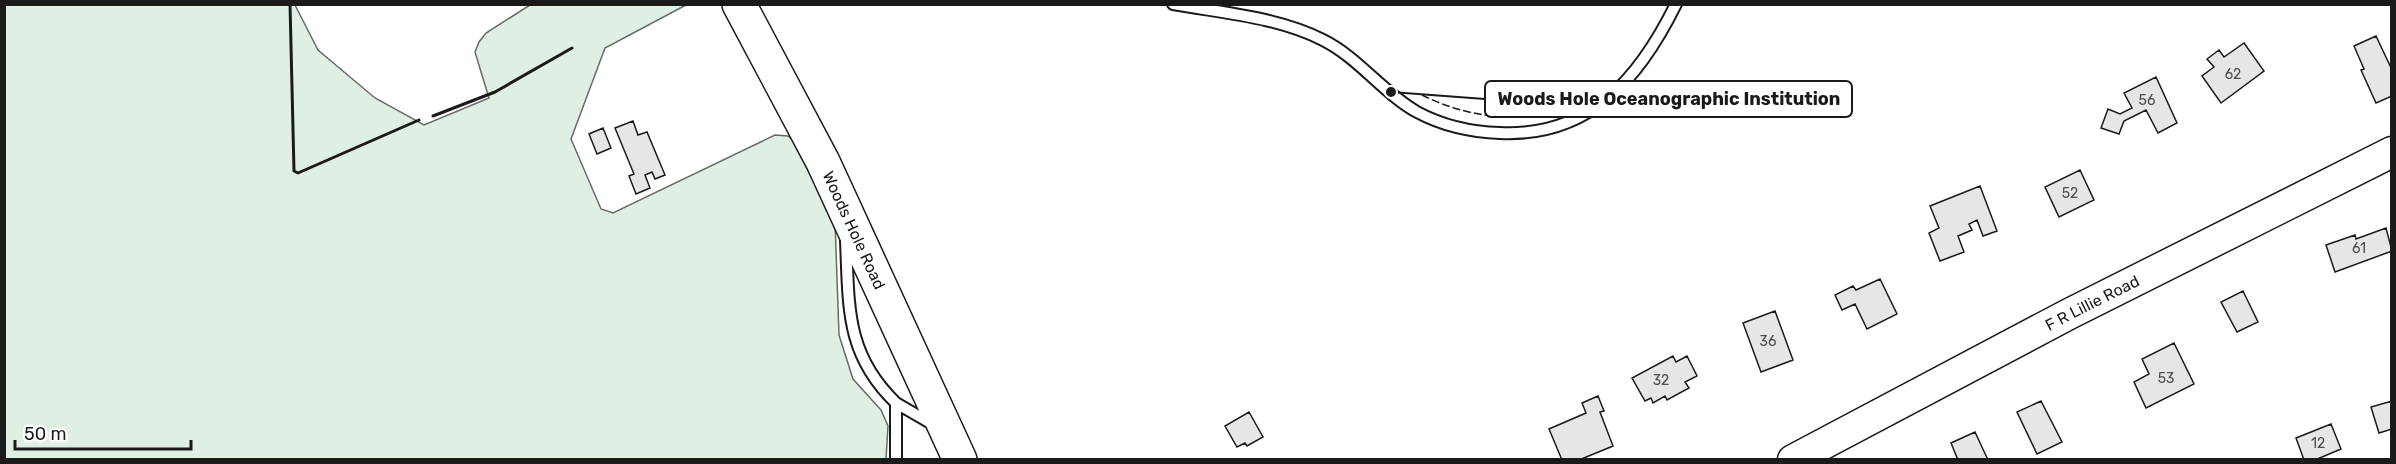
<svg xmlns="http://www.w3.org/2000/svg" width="2396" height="464" font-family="Rubik,sans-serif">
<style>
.green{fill:#e0efe3;stroke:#6a6a6a;stroke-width:1.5}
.building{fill:#e6e6e6;stroke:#1a1a1a;stroke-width:1.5}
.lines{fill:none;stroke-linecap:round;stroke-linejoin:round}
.lane-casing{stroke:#1a1a1a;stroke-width:14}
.secondary-casing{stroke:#1a1a1a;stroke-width:33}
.highway-casing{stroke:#1a1a1a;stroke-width:36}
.lane{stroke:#fff;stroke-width:10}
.secondary{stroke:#fff;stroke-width:30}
.highway{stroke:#fff;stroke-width:33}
.fence{stroke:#1a1a1a;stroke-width:1.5;stroke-dasharray:8 3;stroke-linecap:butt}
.wall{stroke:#1a1a1a;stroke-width:3}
.labels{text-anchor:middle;stroke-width:4.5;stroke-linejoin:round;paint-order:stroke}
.number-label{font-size:14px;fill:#4d4d4d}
.street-label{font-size:16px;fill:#1a1a1a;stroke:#fff}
.leader{fill:none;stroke:#1a1a1a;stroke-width:2}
.callout-dot{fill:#1a1a1a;stroke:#fff;stroke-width:2}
.callout{fill:#fff;stroke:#1a1a1a;stroke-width:2}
.callout-label{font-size:18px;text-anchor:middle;font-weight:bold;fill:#1a1a1a}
</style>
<rect width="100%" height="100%" fill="#fff"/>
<path class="green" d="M4 5H295L318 50 375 98 424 125 489 98 475 52 479 42 486 33 530 5H686L605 48 571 139 601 209 613 213 775 135 788 136 796 143 835 222 839 335 853 379 881 410 888 426 886 459H5Z"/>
<path class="building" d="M2376 36 2392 70V96L2376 103 2361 70 2364 69 2354 46Z
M2244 43 2264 71 2221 103 2202 76 2214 67 2207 59 2219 50 2224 57Z
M2156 77 2177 123 2158 133 2146 110 2124 121 2119 134 2101 128 2108 109 2120 114 2132 108 2124 93Z
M633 121 638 135 647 132 665 175 655 179 652 172 645 175 650 188 636 194 629 176 634 174 615 128Z
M603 128 611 148 597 154 589 134Z
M2080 170 2094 200 2059 217 2045 187Z
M1980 186 1997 231 1983 236 1977 220 1969 224 1972 230 1958 236 1964 252 1940 261 1929 233 1939 228 1930 206Z
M2386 228 2392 251 2335 272 2326 245 2355 235 2356 239Z
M1880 279 1897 314 1867 329 1855 304 1842 310 1835 295 1853 286 1856 290Z
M2243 291 2258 322 2237 332 2221 302Z
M1775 311 1793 360 1761 372 1743 323Z
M2174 343 2194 384 2146 408 2134 382 2149 374 2142 359Z
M1673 356 1676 362 1687 356 1697 376 1685 382 1689 388 1667 400 1665 396 1653 403 1651 398 1645 401 1632 378Z
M1598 396 1604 411 1600 412 1613 446 1579 460H1562L1549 429 1586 413 1582 403Z
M2041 401 2062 442 2037 454 2017 412Z
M2392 401V429L2379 433 2371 407Z
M1249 412 1263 437 1247 446 1245 443 1237 447 1225 426Z
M2331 424 2341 449 2315 460H2304L2296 438Z
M1975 432 1988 460H1958L1951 443Z"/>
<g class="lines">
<defs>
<path id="lane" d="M1173 4C1223 13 1278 17 1323 40 1359 58 1383 93 1417 112 1443 126 1471 132 1500 133 1590 137 1639 79 1676 4
M846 241C849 306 845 354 896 403V460
M896 403 934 425"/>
<g id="secondary">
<path id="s1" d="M1793 460 2069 314 2392 152"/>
</g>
<g id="highway">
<path id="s2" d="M739 4 823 162 960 460"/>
</g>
</defs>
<use href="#lane" class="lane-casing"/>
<use href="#secondary" class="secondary-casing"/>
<use href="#highway" class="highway-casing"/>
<use href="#lane" class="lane"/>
<use href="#secondary" class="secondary"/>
<use href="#highway" class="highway"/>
<path class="fence" d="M1422 95C1457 113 1511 125 1550 111 1561 108 1570 100 1579 95"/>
<path class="wall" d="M290 4 294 171 298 173 419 120
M433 116 495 92 572 48"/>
</g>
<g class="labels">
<g class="number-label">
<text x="2233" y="79">62</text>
<text x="2147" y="105">56</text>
<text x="2070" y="198">52</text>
<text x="2359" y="253">61</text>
<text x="1768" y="346">36</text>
<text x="2166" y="383">53</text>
<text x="1661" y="385">32</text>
<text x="2318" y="448">12</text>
</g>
<g class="street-label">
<text dy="6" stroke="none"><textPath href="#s2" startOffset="254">Woods Hole Road</textPath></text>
<text dy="6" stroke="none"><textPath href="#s1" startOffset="338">F R Lillie Road</textPath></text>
</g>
</g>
<path class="leader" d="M1391 92L1485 99"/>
<circle class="callout-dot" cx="1391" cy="92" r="6"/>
<rect class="callout" x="1485" y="81" width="367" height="36" rx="6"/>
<g class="callout-label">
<text x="1669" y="105">Woods Hole Oceanographic Institution</text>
</g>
<rect width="2396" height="464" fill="none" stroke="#1a1a1a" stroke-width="12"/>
<path d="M15 440v9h176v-9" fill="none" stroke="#1a1a1a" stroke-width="3"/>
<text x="24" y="440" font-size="18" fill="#1a1a1a" stroke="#ffffff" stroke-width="4.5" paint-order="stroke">50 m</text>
</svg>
